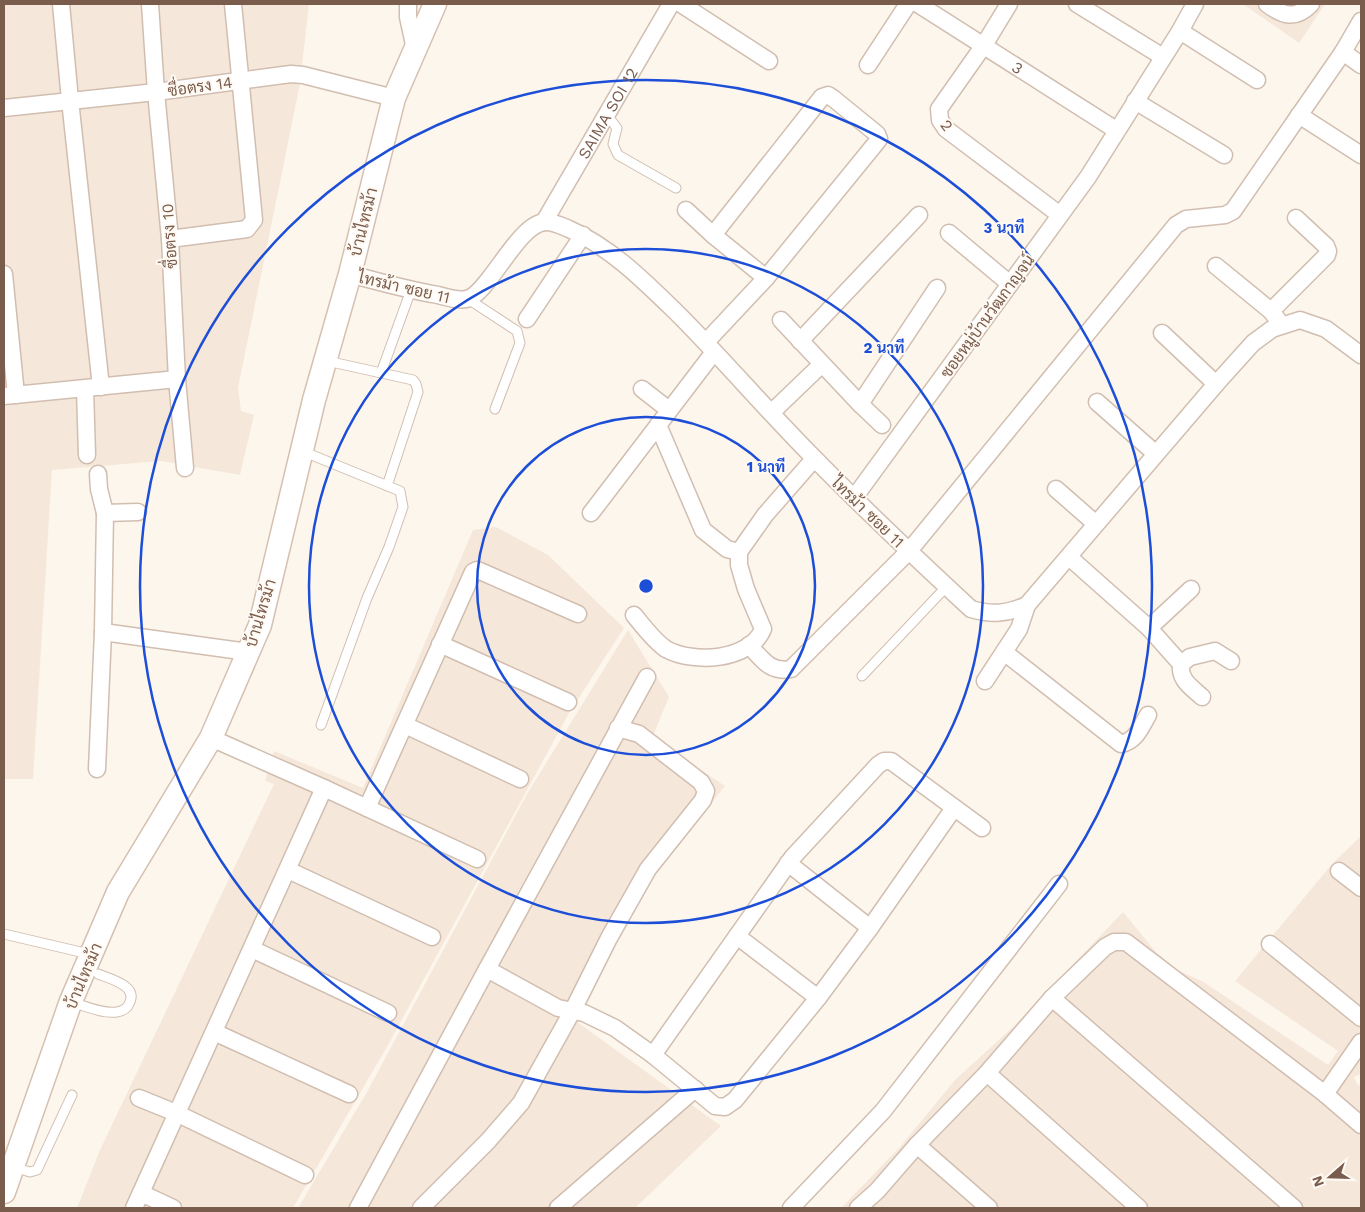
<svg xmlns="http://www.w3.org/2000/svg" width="1365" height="1212" font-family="'Work Sans',Sarabun,sans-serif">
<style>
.residential{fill:#f5e8da}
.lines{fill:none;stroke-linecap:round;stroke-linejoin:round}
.lane-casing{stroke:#d1beb0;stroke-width:11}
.street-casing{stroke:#d1beb0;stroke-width:19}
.secondary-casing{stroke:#d6c0b0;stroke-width:25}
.lane{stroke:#fff;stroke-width:9}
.street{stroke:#fff;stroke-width:16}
.secondary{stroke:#fff;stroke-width:22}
.ring{fill:none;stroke:#1d4ed8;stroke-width:2.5}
.labels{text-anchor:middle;stroke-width:4;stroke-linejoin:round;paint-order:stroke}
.street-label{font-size:16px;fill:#7a5c4d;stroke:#fffaf3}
.centre{fill:#1d4ed8;stroke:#fffaf3;stroke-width:2.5}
.ring-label{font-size:15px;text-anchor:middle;font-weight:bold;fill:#1d4ed8;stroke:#fffaf3;stroke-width:4;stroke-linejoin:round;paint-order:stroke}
</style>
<rect width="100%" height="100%" fill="#fdf6ec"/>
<path class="residential" d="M4 4H309L300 84 238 388 241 411 254 415 240 475 161 461 52 470 33 779H4Z
M1243 4H1325L1299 43Z
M496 527 548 555 624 628 569 713 388 1045 293 1208H77L100 1150 274 784 265 781 274 751 363 788 473 530Z
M628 630 669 697 652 738 725 786 630 906 573 1019 721 1126 635 1208H298L367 1092 527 794Z
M1361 836V1074L1354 1077 1357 1084 1361 1086V1208H841L900 1147 955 1080 1014 1026 1123 912 1156 952 1177 970 1202 981 1328 1065 1338 1051 1235 981 1332 864Z"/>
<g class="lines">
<defs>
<path id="lane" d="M607 115 617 128 613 144 618 155 676 188
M468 299 517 331 520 343 495 409
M327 361 413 380 416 384 418 392 387 486
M381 373 411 290
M302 451 400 491 403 507 389 547 367 598 321 725
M862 676 947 586
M4 934 89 954
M72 1002C85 1006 103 1014 117 1012 122 1011 127 1009 129 1004 139 986 111 979 98 974
M13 1167 30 1172 37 1170 72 1095"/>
<g id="street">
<path d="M61 4 70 100 101 387"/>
<path d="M150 4 156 92 170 239 177 379 185 468"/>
<path d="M408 4V17L415 49"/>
<path d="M681 4 769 61"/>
<path id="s1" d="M918 4 1116 130"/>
<path d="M1009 4 984 45 939 109 940 120 946 129 1060 215"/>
<path d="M1077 4 1163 57"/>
<path d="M1267 4C1283 16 1296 20 1311 4"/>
<path d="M1180 31 1257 80"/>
<path d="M1343 52 1361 65"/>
<path d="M868 65 908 4"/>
<path d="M1135 101 1224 155"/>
<path d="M4 108 156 92 291 74 303 75 394 98"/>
<path d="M1299 115 1361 155"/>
<path d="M686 210 713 235 766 278"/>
<path id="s2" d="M544 222 671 4"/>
<path d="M949 233 1010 284"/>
<path d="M170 239 247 229 254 220 233 4"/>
<path d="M1216 266 1271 311 1278 320"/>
<path d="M4 274 16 395"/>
<path d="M350 274C379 282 408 290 438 295 446 297 457 301 466 299 488 296 518 222 546 222 554 222 562 226 569 229 612 248 645 282 678 314 725 361 768 412 815 459 865 510 918 560 971 609 991 615 1007 614 1027 605L1216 384 1253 343 1272 329 1300 320 1326 329 1361 355"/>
<path d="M1271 311 1327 255 1328 251 1326 246 1296 218"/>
<path d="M527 319 583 235"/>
<path d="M781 320 860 404 882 425"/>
<path d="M1162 333 1216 384"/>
<path d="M800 341 919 215"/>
<path d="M706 342 766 278 876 143 879 139 877 134 834 99 828 95 822 97 713 235"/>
<path d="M85 389 87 455"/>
<path d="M642 389 669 410"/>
<path d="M4 396 177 379"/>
<path d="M1097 402 1156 454"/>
<path d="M860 404 937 288"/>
<path d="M772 412 822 364"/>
<path d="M658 425 703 530 727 549 739 552"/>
<path d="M98 474 99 489 105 513 138 512"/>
<path d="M1056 489 1096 524"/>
<path d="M854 498 1088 177 1180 31 1195 4"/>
<path d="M591 513 714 352"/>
<path d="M1069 557 1149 628 1181 664 1190 657 1215 651 1231 661"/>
<path d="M634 615C643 626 654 641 666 649 693 664 750 661 763 629L746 589 739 565V552L765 515 814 459"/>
<path d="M1149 628 1191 589"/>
<path d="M103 632 248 652"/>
<path d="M440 644 568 702"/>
<path d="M749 645C762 659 770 673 791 669L909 551 1176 225 1186 219 1225 215 1233 211 1343 52 1361 21"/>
<path d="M1004 652 1121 744C1136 741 1141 727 1148 715"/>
<path d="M1181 664C1179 680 1191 687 1202 697"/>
<path d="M985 681 1019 629 1027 605"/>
<path d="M405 725 520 779"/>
<path d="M211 738 324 788 477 859"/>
<path d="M97 769 103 632 105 513"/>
<path d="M367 808 473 572 477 570 480 571 578 614"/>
<path d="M788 863 870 928"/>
<path d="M288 870 432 937"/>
<path d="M1339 871 1361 888"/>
<path d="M737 936 818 998"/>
<path d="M1270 944 1361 1018"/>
<path d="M252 949 388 1013"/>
<path d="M487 969 558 1008 584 1013 615 1028 653 1055 715 1106 725 1107 735 1100 818 998 870 928 954 808"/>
<path d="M1052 998 1294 1208"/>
<path d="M214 1032 349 1094"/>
<path d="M653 1055 792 858 878 765 884 761H891L982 828"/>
<path d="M987 1073 1139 1208"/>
<path d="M1325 1094 1361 1042"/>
<path d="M139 1098 176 1113 305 1175"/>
<path d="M917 1145 989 1208"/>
<path d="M141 1193 173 1208"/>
<path d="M134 1208 324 788"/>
<path d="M358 1208 487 969 647 677"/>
<path d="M421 1208 488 1141 521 1103 573 1010 609 938 648 869 703 800 706 791 701 782 639 734 618 728"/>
<path d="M558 1208 695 1089"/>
<path d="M791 1208 883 1111 1059 884"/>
<path d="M858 1208 877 1191 917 1145 987 1073 1052 998 1105 947 1114 942H1126L1325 1094 1361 1125"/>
</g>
<path id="secondary" d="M4 1192 71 1001 118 892 211 738 260 625 314 400 350 274 394 98 435 4"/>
</defs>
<use href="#lane" class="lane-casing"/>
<use href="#street" class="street-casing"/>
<use href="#secondary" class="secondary-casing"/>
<use href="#lane" class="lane"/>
<use href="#street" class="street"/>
<use href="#secondary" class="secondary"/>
</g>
<g class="ring">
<circle cx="646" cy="586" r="169"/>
<circle cx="646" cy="586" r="337"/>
<circle cx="646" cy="586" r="506"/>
</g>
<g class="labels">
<g class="street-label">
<text dy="6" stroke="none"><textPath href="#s1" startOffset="118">3</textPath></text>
<text transform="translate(200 86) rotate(-8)" y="6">ซื่อตรง 14</text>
<text dy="6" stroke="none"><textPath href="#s2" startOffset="126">SAIMA SOI 12</textPath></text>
<text transform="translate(947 125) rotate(53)" y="6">2</text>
<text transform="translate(363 222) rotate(-76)" y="6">บ้านไทรม้า</text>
<text transform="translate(169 236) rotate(-94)" y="6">ซื่อตรง 10</text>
<text transform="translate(404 287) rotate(13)" y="6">ไทรม้า ซอย 11</text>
<text transform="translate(987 316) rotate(-54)" y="6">ซอยหมู่บ้านวัฒกาญจน์</text>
<text transform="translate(868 512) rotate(44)" y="6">ไทรม้า ซอย 11</text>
<text transform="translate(260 613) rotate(-73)" y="6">บ้านไทรม้า</text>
<text transform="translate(83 976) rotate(-67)" y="6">บ้านไทรม้า</text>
</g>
</g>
<circle cx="646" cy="586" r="8" class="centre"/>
<g class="ring-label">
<text x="1004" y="233">3 นาที</text>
<text x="884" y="353">2 นาที</text>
<text x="766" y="472">1 นาที</text>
</g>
<rect width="1365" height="1212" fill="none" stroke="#7a5c4d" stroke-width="10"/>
<g transform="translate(1330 1177) rotate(250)" stroke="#fffaf3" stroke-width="4" paint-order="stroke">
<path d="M0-4L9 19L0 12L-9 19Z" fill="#7a5c4d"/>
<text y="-8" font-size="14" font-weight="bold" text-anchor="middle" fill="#7a5c4d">N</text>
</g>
</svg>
